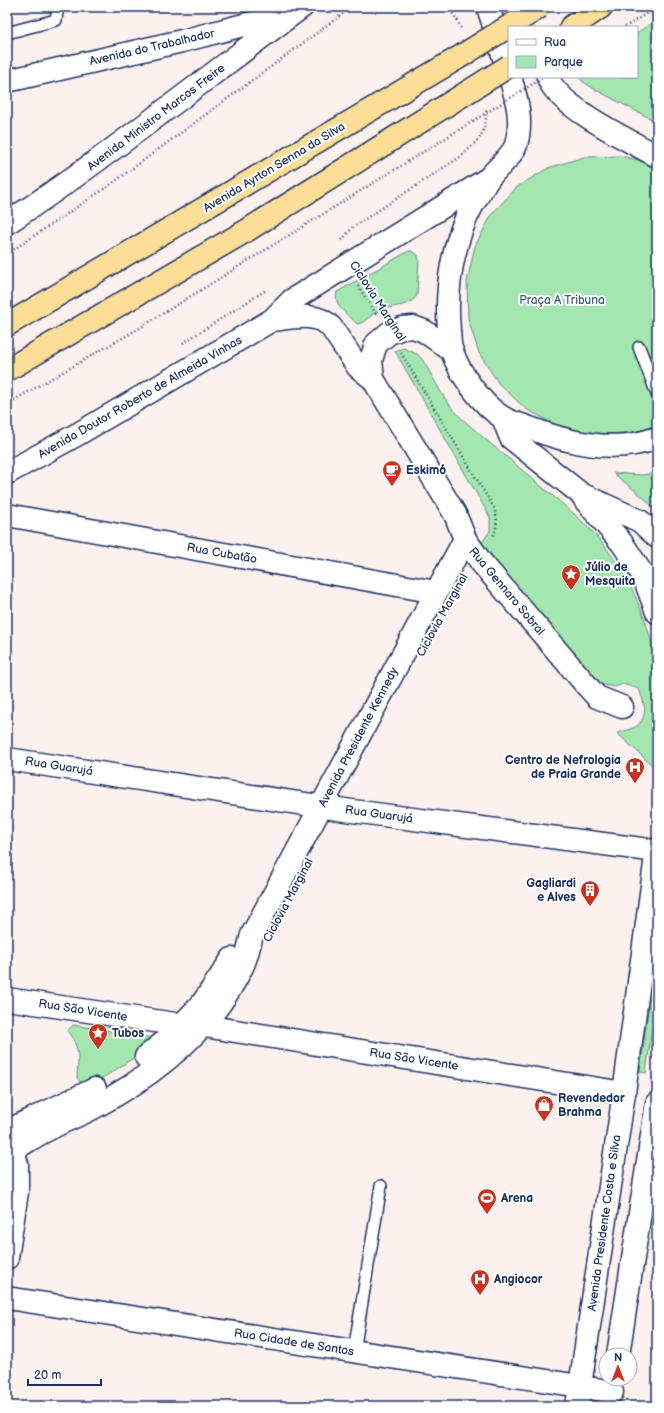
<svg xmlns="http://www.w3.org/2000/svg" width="664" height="1413" font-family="'Balsamiq Sans',sans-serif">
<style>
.green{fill:#a4e6b0;stroke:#608a87}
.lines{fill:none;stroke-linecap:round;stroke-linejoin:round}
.lane-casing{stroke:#1b2f5e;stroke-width:14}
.street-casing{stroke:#1b2f5e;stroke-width:25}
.secondary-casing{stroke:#1b2f5e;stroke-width:25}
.highway-casing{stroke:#1b2f5e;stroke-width:25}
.path{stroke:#1b2f5e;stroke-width:2.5;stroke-dasharray:1 3;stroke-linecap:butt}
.lane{stroke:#fff;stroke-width:11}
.street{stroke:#fff;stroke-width:22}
.secondary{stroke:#fff;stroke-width:22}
.highway{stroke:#fcde96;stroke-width:22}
.highway-bridge-casing{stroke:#1b2f5e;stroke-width:25;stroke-linecap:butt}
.path-bridge{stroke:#1b2f5e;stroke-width:2.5;stroke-dasharray:1 3;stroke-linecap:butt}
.highway-bridge{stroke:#fcde96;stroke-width:22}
.labels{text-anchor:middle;stroke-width:4;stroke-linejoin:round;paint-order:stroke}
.street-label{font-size:12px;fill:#1b2f5e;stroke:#fff}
.park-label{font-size:12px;fill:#3d5d72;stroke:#fff}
.poi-label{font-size:12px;font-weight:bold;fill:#1b2f5e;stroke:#fff;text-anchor:start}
</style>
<rect width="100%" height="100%" fill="#fdf1ef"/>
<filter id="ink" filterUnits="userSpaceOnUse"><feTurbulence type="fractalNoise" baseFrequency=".025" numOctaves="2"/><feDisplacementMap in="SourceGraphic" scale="8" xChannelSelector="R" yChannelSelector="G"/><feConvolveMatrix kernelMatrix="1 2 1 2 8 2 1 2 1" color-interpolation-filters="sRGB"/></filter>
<g filter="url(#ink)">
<path class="green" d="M657 19V122L594 89 582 81 579 77H637V33Z
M620 156 657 164V425L631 433 594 434 558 426 526 409 499 384 479 353 468 319 467 282 475 246 492 214 517 187 548 168 584 157Z
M411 251 418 255 419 260 417 295C410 308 392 305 380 310 372 313 367 321 359 324L356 323C347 314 333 306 337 292L407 252Z
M403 348 417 354 422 359C432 375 440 393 452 408 462 420 474 429 485 439 500 451 515 464 529 476 556 499 585 520 606 548 631 580 649 621 655 661 660 696 657 732 654 767L617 733C622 731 630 730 635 727 650 717 644 702 639 689L623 684 615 687 600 684 481 544 490 531V517L395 351Z
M613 473 642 475 657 473V512L644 498Z
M657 942V989L646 1073 640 1072Z
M73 1025 153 1038 139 1054 114 1071 85 1088 77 1078C78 1058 81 1048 67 1031Z"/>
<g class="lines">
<defs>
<path id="lane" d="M7 33 56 20 58 7
M639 347 657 394
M354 1351 381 1186"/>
<path id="street" d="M7 515 436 592
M465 539 481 562 588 687 597 697 622 707
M7 999 182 1025
M204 1026 624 1093
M7 1258 17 1192V1164L7 1131
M7 1298 580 1386"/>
<path id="secondary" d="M488 7 509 74
M510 77C517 100 523 121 516 145 512 156 497 168 489 178 484 186 478 195 473 204 453 241 445 287 449 330 450 336 449 345 452 351 459 373 482 405 502 417 509 422 519 424 527 427 568 443 614 454 657 438
M548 77C556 106 630 141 657 156
M7 81 182 41 286 14
M7 223C109 156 204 79 302 7
M373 379 371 360 376 344 389 333 402 328 413 327 424 331 451 350
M503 418 511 438 581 494 640 521 657 537
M7 473 78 434 272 320 292 300 489 178
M585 500 622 543 643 575 657 612
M7 759 345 810 657 851
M146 1057 169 1038 202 1004 232 959
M7 1131 95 1089
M7 1153C21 1146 34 1136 49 1129 63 1121 78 1116 93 1108 155 1075 211 1031 242 967 247 957 249 945 252 935L465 539 455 514 373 379 358 367 331 327C317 311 291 318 272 320
M618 1355 657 1103
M580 1386 612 1392
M577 1406 624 1093 657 849"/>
<path id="highway" d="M571 27 601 7
M7 325 458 58
M7 370 246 231 466 93"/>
</defs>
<use href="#lane" class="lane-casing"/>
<use href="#street" class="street-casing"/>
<use href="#secondary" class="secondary-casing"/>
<use href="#highway" class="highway-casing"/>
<path class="path" d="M448 7 458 21 461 29
M625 27 657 7
M342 240 353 227 460 157C479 140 487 134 486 108
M7 254 110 185 352 7
M358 286 376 314
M183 343 266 290
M401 353 494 508C498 519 497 527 493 537
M7 404 138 329 473 121"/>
<use href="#lane" class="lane"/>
<use href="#street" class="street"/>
<use href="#secondary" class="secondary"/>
<use href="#highway" class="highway"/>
<defs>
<path id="highway-bridge" d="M458 58 540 7
M466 93 509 66"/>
</defs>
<use href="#highway-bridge" class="highway-bridge-casing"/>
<path class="path-bridge" d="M473 121 544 77"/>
<use href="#highway-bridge" class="highway-bridge"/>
</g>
</g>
<defs>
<symbol id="cafe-pin" viewBox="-11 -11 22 30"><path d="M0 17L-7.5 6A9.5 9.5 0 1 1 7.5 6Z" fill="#c8321e" stroke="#fff"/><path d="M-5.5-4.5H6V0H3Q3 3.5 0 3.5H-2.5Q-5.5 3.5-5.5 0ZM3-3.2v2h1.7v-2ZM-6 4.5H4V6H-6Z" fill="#fff"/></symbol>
<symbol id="sight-pin" viewBox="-11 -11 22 30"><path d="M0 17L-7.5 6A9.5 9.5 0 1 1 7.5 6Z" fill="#c8321e" stroke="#fff"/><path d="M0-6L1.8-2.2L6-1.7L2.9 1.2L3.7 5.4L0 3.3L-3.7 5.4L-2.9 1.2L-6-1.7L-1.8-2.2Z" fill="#fff"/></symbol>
<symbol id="hospital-pin" viewBox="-11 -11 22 30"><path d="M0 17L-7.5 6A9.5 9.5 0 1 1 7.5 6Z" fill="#c8321e" stroke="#fff"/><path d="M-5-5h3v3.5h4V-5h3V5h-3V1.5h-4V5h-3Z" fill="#fff"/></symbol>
<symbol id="building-pin" viewBox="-11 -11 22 30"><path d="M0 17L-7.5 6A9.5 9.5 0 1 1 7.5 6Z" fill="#c8321e" stroke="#fff"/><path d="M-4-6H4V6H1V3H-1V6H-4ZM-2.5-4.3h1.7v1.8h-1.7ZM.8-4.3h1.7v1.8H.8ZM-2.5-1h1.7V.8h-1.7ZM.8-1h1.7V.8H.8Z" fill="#fff"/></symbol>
<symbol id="shop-pin" viewBox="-11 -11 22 30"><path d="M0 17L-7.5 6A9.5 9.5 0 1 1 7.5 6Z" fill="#c8321e" stroke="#fff"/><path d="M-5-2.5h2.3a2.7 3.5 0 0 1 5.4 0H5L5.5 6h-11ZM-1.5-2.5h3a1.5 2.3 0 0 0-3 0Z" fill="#fff"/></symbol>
<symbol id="stadium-pin" viewBox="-11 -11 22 30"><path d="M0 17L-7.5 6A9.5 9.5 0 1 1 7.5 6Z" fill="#c8321e" stroke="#fff"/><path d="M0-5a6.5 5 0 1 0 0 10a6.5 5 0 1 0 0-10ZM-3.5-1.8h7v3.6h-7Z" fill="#fff"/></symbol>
</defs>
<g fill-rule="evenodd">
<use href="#cafe-pin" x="381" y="459" width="22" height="30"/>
<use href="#sight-pin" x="560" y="563" width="22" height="30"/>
<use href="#hospital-pin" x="624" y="756" width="22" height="30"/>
<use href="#building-pin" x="579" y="879" width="22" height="30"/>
<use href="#sight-pin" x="87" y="1022" width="22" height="30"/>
<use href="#shop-pin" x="533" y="1094" width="22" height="30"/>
<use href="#stadium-pin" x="476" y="1187" width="22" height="30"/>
<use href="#hospital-pin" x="469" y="1268" width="22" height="30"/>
</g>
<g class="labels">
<g class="street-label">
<text transform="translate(152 47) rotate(-13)" y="4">Avenida do Trabalhador</text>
<text transform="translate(156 117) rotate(-37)" y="4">Avenida Ministro Marcos Freire</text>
<text transform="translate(274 167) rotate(-31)" y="4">Avenida Ayrton Senna da Silva</text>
<text transform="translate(378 301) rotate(57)" y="4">Ciclovia Marginal</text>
<text transform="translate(140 397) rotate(-30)" y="4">Avenida Doutor Roberto de Almeida Vinhas</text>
<text transform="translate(222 553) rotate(10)" y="4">Rua Cubatão</text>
<text transform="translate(507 591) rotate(50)" y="4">Rua Gennaro Sobral</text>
<text transform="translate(442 615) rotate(-61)" y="4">Ciclovia Marginal</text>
<text transform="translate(358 737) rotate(-62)" y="4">Avenida Presidente Kennedy</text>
<text transform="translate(59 766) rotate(9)" y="4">Rua Guarujá</text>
<text transform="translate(379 814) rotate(8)" y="4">Rua Guarujá</text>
<text transform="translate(288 900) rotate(-62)" y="4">Ciclovia Marginal</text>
<text transform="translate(83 1010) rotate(9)" y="4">Rua São Vicente</text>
<text transform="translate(414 1059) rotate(9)" y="4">Rua São Vicente</text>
<text transform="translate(604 1223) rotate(-82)" y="4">Avenida Presidente Costa e Silva</text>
<text transform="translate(294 1342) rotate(9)" y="4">Rua Cidade de Santos</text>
</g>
<g class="park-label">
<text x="562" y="304">Praça A Tribuna</text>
</g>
<g class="poi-label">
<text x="406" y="474">Eskimó</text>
<text x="585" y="571">Júlio de<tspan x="585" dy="14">Mesquita</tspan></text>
<text x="621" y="764" text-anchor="end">Centro de Nefrologia<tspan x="621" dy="14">de Praia Grande</tspan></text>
<text x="576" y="887" text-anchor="end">Gagliardi<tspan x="576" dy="14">e Alves</tspan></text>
<text x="112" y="1037">Tubos</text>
<text x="558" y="1102">Revendedor<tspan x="558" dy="14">Brahma</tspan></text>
<text x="501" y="1202">Arena</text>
<text x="494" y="1283">Angiocor</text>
</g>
</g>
<rect width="664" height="1413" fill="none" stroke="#fff" stroke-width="24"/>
<rect x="12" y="12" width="640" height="1389" fill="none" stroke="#1b2f5e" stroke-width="1.5" filter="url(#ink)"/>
<rect x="508" y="26" width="130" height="52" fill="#ffffff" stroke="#a4acbf"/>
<rect x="516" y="39" width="20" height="6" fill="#ffffff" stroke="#a4acbf"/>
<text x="544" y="46" font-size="12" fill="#1b2f5e">Rua</text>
<rect x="516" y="56" width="20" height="12" fill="#a4e6b0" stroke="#a4acbf"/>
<text x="544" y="66" font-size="12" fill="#1b2f5e">Parque</text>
<g transform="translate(618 1367)"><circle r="19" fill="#ffffff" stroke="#a4acbf"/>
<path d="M0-3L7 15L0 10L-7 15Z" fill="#c8321e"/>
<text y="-6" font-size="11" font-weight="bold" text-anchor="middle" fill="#1b2f5e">N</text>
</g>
<path d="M28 1379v6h73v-6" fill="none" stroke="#1b2f5e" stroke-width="2"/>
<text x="34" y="1379" font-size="12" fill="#1b2f5e" stroke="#ffffff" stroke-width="3" paint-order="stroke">20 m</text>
</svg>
